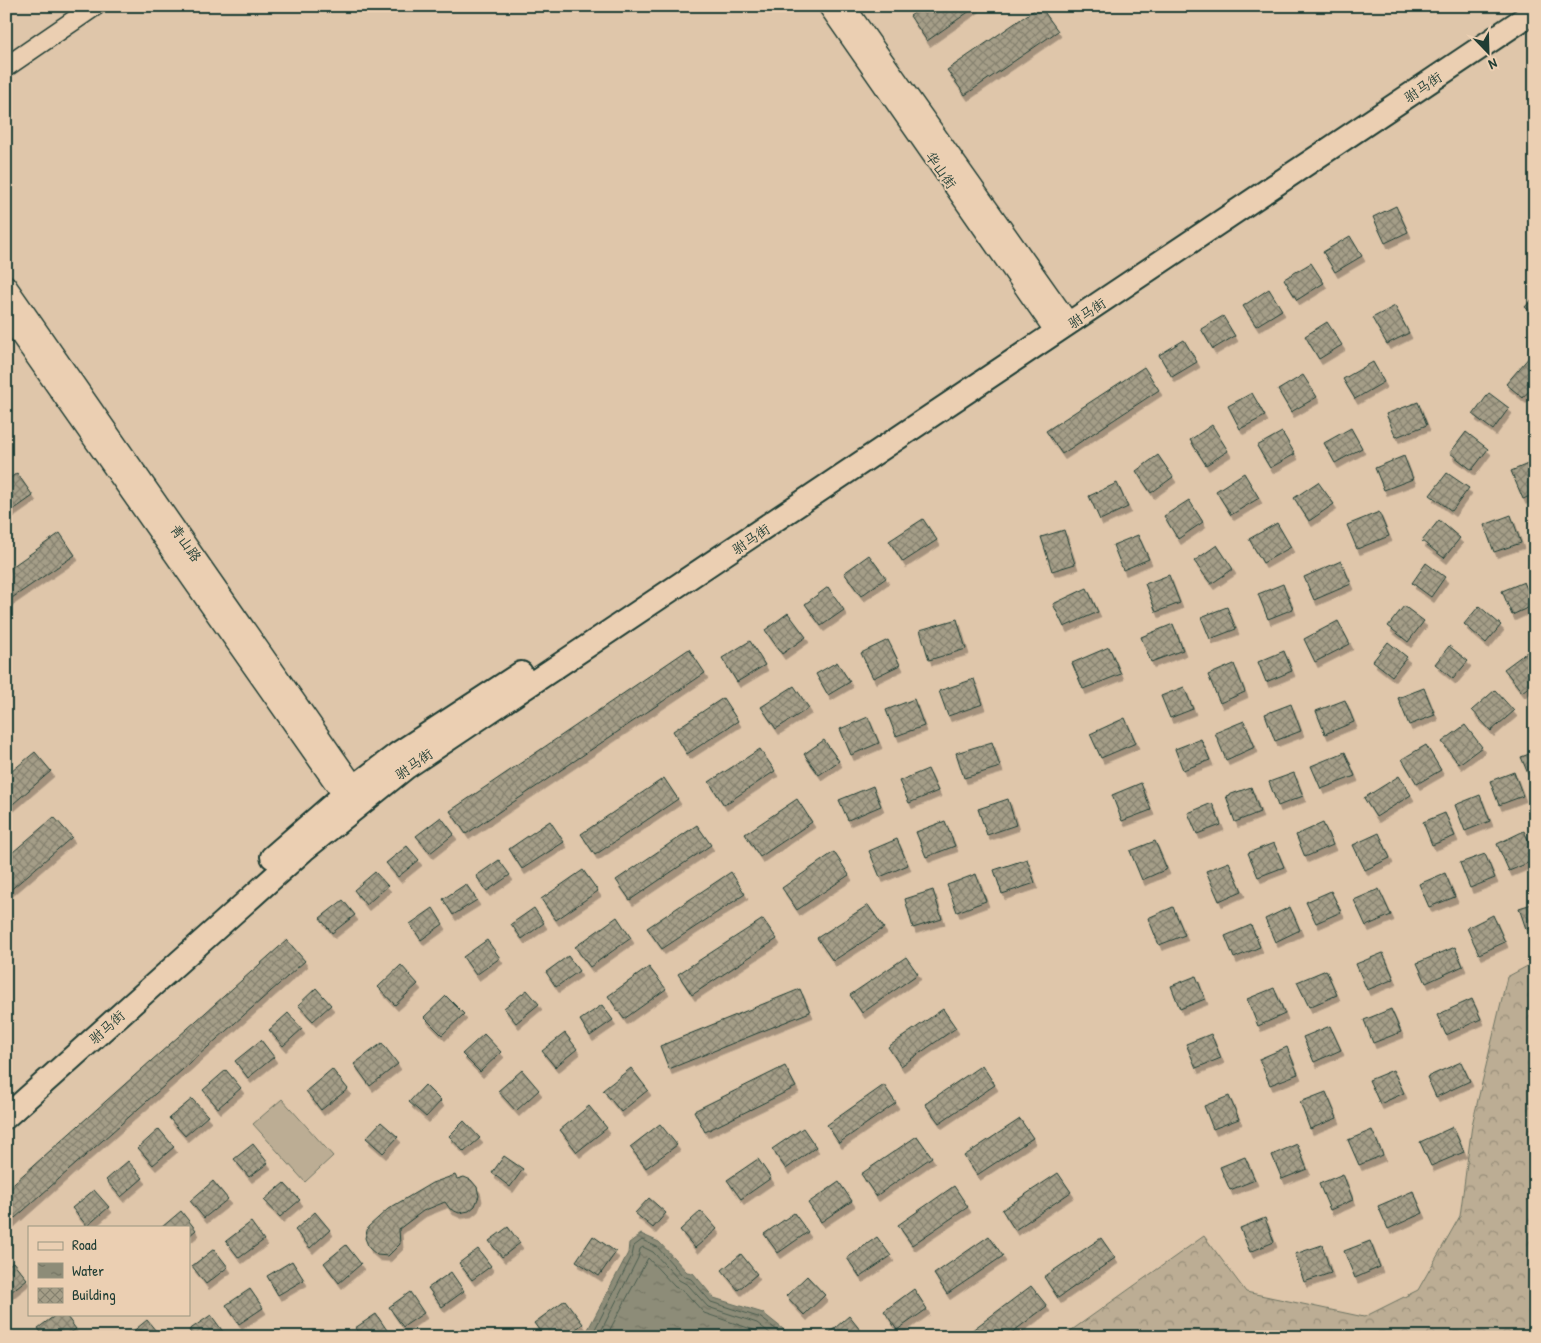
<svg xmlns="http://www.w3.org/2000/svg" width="1541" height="1343" font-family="'Patrick Hand','LXGW WenKai TC',sans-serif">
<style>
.forest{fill:url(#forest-crowns);stroke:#6e7564}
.garden{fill:#bcad94;stroke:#6e7564}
.water{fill:url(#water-ripples);stroke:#616c5d}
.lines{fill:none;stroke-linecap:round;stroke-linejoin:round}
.shore{stroke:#4b5d4f;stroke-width:1}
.building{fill:url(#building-cross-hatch);stroke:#1f3d34;filter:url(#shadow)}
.minor-casing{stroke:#1f3d34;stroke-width:22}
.major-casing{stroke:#1f3d34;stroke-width:26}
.minor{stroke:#ebcfb2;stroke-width:19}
.major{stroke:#ebcfb2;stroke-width:22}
.labels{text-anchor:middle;stroke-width:4;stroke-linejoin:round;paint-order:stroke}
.street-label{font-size:14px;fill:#1f3d34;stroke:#ebcfb2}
</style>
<defs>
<pattern id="forest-crowns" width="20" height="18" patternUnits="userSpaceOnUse" patternTransform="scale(1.25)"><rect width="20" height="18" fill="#bcad94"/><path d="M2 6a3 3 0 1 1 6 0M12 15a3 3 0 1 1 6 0" fill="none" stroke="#988e7a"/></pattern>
<pattern id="water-ripples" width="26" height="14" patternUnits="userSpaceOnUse" patternTransform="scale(1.25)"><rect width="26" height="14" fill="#8d8c78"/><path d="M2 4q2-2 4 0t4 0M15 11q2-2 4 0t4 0" fill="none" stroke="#737463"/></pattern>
<pattern id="building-cross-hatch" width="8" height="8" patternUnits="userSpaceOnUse" patternTransform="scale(1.25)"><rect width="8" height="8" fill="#a59e88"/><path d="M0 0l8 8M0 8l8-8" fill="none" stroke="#868270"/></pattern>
<filter id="shadow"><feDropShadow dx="3" dy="5.5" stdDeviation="0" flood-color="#0004"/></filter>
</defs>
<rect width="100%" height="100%" fill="#dfc6aa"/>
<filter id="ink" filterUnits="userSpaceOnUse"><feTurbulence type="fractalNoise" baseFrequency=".02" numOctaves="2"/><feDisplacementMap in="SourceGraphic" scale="10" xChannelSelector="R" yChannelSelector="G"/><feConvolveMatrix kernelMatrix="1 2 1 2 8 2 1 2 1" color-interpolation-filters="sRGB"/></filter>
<g filter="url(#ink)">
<path class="forest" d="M1535 962V1337H1062L1204 1236 1246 1292 1364 1317 1418 1290 1460 1216 1472 1125 1507 977Z"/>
<path class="garden" d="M282 1099 333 1156 305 1182 253 1124Z"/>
<path class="water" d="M641 1234 659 1242 687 1272 693 1273 714 1298 763 1313 793 1337H584L628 1253 629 1243Z"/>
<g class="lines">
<path class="shore" d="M591 1337 632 1256 634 1246 642 1240 657 1247 683 1276 691 1279 711 1302 761 1318 786 1337
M598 1337 638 1258 640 1249 643 1247 653 1252 679 1280 688 1285 708 1307 757 1323 775 1337
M606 1337 648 1258 675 1287 684 1291 704 1313 754 1330 763 1337"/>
</g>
<path class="building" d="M924 6H977L927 41 910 16Z
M1040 6 1058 31 965 95 947 70Z
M1396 206 1408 232 1385 243 1373 217Z
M1350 236 1362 256 1335 272 1323 252Z
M1311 263 1324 283 1297 300 1284 279Z
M1269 289 1282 310 1256 326 1243 306Z
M1535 296V316L1525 307Z
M1395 306 1409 333 1387 344 1372 318Z
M1223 316 1235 336 1213 349 1201 329Z
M1327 322 1342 345 1319 359 1305 336Z
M1184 340 1197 362 1172 377 1159 355Z
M1531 355 1535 359V384L1523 398 1506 384Z
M1373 362 1384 382 1355 399 1343 379Z
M1144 367 1159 390 1062 454 1046 431Z
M1303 375 1317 397 1291 412 1278 390Z
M1252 393 1265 416 1240 429 1228 406Z
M1489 393 1509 408 1493 430 1473 415Z
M1418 402 1427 425 1396 437 1386 414Z
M1212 425 1228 451 1206 465 1190 440Z
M1351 428 1362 448 1335 463 1324 443Z
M1282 432 1295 454 1270 468 1257 446Z
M1466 432 1488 449 1472 470 1450 453Z
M1158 455 1173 477 1151 493 1136 471Z
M1404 456 1413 479 1384 490 1375 468Z
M1535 461V494L1523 499 1511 471Z
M17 473 33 496 6 515V481Z
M1244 473 1259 498 1231 515 1216 491Z
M1447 473 1469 488 1452 511 1430 495Z
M1318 482 1334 504 1309 521 1294 498Z
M1117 483 1128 507 1100 520 1089 496Z
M1189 500 1203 522 1178 539 1164 516Z
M1379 512 1389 536 1357 549 1347 525Z
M1511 515 1521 543 1494 552 1484 525Z
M923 519 937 540 903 562 889 541Z
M1439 520 1460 538 1444 558 1422 541Z
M1277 523 1291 547 1263 563 1249 539Z
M1064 530 1075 564 1052 571 1041 537Z
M60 533 75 555 6 602V571Z
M1138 535 1149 559 1123 570 1113 545Z
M1217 545 1233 569 1211 584 1194 561Z
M869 555 886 578 861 596 844 573Z
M1341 561 1351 584 1314 600 1304 577Z
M1426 563 1445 577 1431 597 1412 583Z
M1169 575 1180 603 1156 612 1145 584Z
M1524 582 1534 605 1512 615 1502 591Z
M1283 584 1293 609 1268 619 1258 594Z
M828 587 844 610 821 626 805 604Z
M1087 588 1098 612 1064 627 1053 604Z
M1404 606 1424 621 1408 642 1388 626Z
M1479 606 1501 625 1486 643 1464 624Z
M1227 607 1236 629 1210 639 1201 617Z
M788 613 806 637 782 654 765 630Z
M957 619 966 649 929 660 920 630Z
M1338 621 1350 644 1315 662 1304 639Z
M1173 624 1183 650 1151 662 1141 637Z
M888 640 900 665 873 678 861 653Z
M750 641 765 665 737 682 722 658Z
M1388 642 1407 657 1392 676 1373 661Z
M1449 646 1468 661 1453 679 1435 664Z
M1109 647 1121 674 1083 689 1072 663Z
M689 649 705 673 466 834 450 811Z
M1284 651 1292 671 1266 682 1258 662Z
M1527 652 1535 662V682L1522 692 1504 669Z
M837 662 850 682 828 695 816 674Z
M1234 664 1245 692 1220 703 1208 675Z
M974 679 983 704 948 716 939 691Z
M794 686 809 708 776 729 761 707Z
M1184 687 1193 709 1170 718 1161 696Z
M1424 688 1435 715 1409 725 1398 698Z
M1495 690 1514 711 1491 731 1472 710Z
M723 698 738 721 687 754 673 731Z
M914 699 924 726 896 736 886 710Z
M1345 700 1354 722 1325 734 1316 711Z
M1291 704 1301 731 1275 741 1265 714Z
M868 717 879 743 851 755 840 729Z
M1125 718 1136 743 1101 758 1090 734Z
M1244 721 1255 747 1226 760 1215 733Z
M1465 725 1482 747 1459 764 1442 742Z
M1201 739 1210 760 1183 770 1175 749Z
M824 740 839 761 819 775 804 754Z
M992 742 1000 767 964 778 956 753Z
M1426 745 1441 770 1417 784 1402 759Z
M760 749 775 771 724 805 709 782Z
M35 752 51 771 6 810V776Z
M1345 752 1355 776 1321 789 1311 766Z
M1535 752V780L1531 781 1521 757Z
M928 769 938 791 909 803 899 781Z
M1514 772 1523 796 1499 805 1490 781Z
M1294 773 1303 796 1278 806 1269 782Z
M1399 776 1411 795 1376 817 1364 798Z
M664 778 678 799 595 855 581 834Z
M1141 783 1151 810 1122 821 1112 795Z
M873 786 881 806 848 820 839 800Z
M1251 787 1260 812 1235 822 1226 796Z
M1480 795 1490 821 1465 831 1455 805Z
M797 799 812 822 760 857 745 834Z
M1008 799 1016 825 987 835 978 809Z
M1212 803 1221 825 1197 834 1188 813Z
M1445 813 1455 836 1432 845 1423 822Z
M54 817 72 837 7 893 6 858Z
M441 817 454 834 430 853 416 836Z
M550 821 564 842 522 869 509 849Z
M945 821 955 846 926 857 916 832Z
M1323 823 1333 845 1305 857 1296 835Z
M697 825 711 845 630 900 616 880Z
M1524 831 1535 854V860L1509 871 1497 844Z
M1379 833 1390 858 1365 870 1353 845Z
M897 839 908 865 880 877 869 851Z
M1155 841 1167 869 1142 880 1130 851Z
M1274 843 1284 867 1258 877 1248 853Z
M407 846 419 860 398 877 386 863Z
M834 852 849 875 797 910 782 888Z
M1485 854 1495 878 1470 888 1460 863Z
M1027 859 1035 883 1002 894 994 870Z
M499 860 510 875 487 891 476 876Z
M1229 862 1242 891 1219 901 1206 871Z
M583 870 598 891 556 920 541 899Z
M375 872 388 886 366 905 354 890Z
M731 872 745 894 662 949 647 928Z
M1445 873 1455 897 1429 907 1419 884Z
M976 874 986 901 957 912 947 885Z
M466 884 477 900 453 915 443 899Z
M1379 889 1391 915 1366 926 1354 900Z
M933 890 942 919 913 928 905 899Z
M1331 891 1341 912 1316 923 1306 902Z
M343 900 355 915 332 933 320 918Z
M1535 903V926L1526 929 1519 908Z
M868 905 884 928 833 961 817 938Z
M1173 907 1185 935 1159 945 1148 918Z
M1290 907 1300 930 1275 942 1265 919Z
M433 908 443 924 421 940 410 924Z
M534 908 544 923 522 939 511 924Z
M1493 915 1505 942 1479 954 1467 928Z
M617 917 631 938 590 967 575 947Z
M763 919 777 939 692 995 678 974Z
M1251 925 1260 947 1234 958 1225 936Z
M287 940 305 961 6 1226V1190Z
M487 940 500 958 476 975 463 957Z
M1455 947 1463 966 1426 983 1417 963Z
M1383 953 1394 979 1367 990 1356 964Z
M568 956 579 971 556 987 546 972Z
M906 957 918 974 862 1013 850 995Z
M401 965 418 984 395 1005 378 987Z
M649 967 666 989 624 1019 608 996Z
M1326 970 1337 995 1309 1007 1297 982Z
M1196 976 1205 999 1180 1009 1171 986Z
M316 988 331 1005 313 1021 298 1005Z
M1274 988 1285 1014 1258 1026 1247 999Z
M800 989 810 1012 669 1069 660 1046Z
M527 990 539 1004 516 1023 504 1008Z
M446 996 464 1014 442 1035 424 1017Z
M1472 999 1481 1019 1446 1035 1437 1015Z
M602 1005 613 1020 590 1036 580 1020Z
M943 1009 956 1028 901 1066 888 1047Z
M1391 1009 1401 1032 1373 1043 1364 1020Z
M288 1013 302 1029 283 1046 269 1030Z
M1330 1026 1341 1050 1314 1062 1303 1037Z
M565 1033 577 1049 555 1067 542 1051Z
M484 1034 501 1052 480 1072 462 1054Z
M1211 1034 1221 1058 1196 1068 1186 1044Z
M261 1040 274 1057 248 1078 235 1061Z
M382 1043 398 1064 370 1086 354 1064Z
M1287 1047 1298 1074 1270 1085 1259 1059Z
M1461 1062 1470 1081 1436 1097 1427 1077Z
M982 1065 995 1085 939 1123 925 1104Z
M785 1066 796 1087 705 1132 694 1111Z
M631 1068 648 1090 621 1112 603 1090Z
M332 1069 348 1089 321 1110 306 1091Z
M226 1070 241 1088 218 1108 203 1090Z
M522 1070 539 1090 516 1111 498 1091Z
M1393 1070 1404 1093 1380 1104 1369 1080Z
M425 1085 441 1101 426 1117 409 1102Z
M884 1085 896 1103 839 1143 827 1125Z
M1326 1092 1337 1118 1310 1129 1300 1102Z
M1229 1096 1239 1119 1213 1129 1204 1106Z
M192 1099 208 1116 185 1136 169 1118Z
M589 1106 607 1128 577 1152 560 1130Z
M1020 1119 1033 1138 977 1175 964 1156Z
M464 1121 480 1138 464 1152 449 1136Z
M381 1122 398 1137 383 1153 366 1138Z
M660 1124 677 1145 646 1168 630 1147Z
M1453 1127 1464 1152 1431 1166 1420 1142Z
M803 1128 816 1147 786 1169 772 1149Z
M159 1129 174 1147 153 1165 138 1148Z
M1372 1130 1383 1155 1359 1165 1348 1140Z
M917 1136 932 1157 876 1196 861 1174Z
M253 1144 268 1163 249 1177 234 1159Z
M1297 1144 1307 1169 1282 1179 1272 1155Z
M504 1156 523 1169 510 1187 492 1173Z
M1245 1157 1255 1180 1230 1190 1220 1167Z
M758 1159 771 1178 741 1199 727 1180Z
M128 1161 143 1178 121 1197 106 1180Z
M1058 1173 1071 1192 1015 1230 1002 1210Z
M1343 1174 1353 1200 1330 1210 1319 1184Z
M455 1175 457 1179 464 1177 471 1180 477 1187 479 1196 475 1206 469 1211 459 1213 450 1209 445 1202 423 1211 399 1229 400 1244 388 1256 377 1255 369 1248 365 1238 368 1227 388 1209 432 1183Z
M213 1181 228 1199 204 1218 190 1201Z
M839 1182 852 1201 821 1222 808 1203Z
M284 1183 300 1200 280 1217 264 1200Z
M954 1186 968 1207 912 1245 898 1225Z
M94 1190 109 1207 87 1226 72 1208Z
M1413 1191 1423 1213 1388 1229 1378 1206Z
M649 1198 666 1213 653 1228 635 1213Z
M181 1211 196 1230 189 1236V1227H162Z
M701 1211 717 1229 695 1248 680 1230Z
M315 1212 330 1230 310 1248 295 1230Z
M794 1213 808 1232 778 1253 764 1234Z
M1265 1218 1274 1242 1250 1252 1240 1228Z
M251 1222 264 1240 239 1258 226 1241Z
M508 1227 520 1243 502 1257 489 1241Z
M593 1236 616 1252 599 1276 576 1261Z
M989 1236 1003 1256 947 1294 934 1274Z
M877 1237 891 1256 860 1277 847 1258Z
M1101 1238 1115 1258 1058 1298 1044 1277Z
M1370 1241 1380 1267 1355 1278 1344 1251Z
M346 1245 361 1264 339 1283 324 1263Z
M1322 1245 1331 1273 1304 1282 1295 1254Z
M214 1249 228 1267 206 1284 192 1266Z
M478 1249 491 1266 472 1280 459 1263Z
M741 1254 757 1274 738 1290 722 1270Z
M292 1261 304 1280 278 1295 267 1276Z
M13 1262 27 1279 6 1296V1267Z
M451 1272 464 1291 442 1307 428 1288Z
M807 1276 825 1295 804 1315 786 1296Z
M1031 1286 1047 1306 1006 1337H963Z
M250 1289 263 1308 239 1324 226 1305Z
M914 1289 927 1309 897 1330 884 1311Z
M410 1292 424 1313 403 1327 389 1307Z
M565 1300 583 1324 565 1337H544L534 1323Z
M57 1314H65L76 1329 65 1337H44L38 1328Z
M376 1314 389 1333 384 1337H361L355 1328Z
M211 1315 224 1333 218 1337H193L189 1330Z
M849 1316 865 1336 832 1337 829 1333Z
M147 1320 161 1337H126Z"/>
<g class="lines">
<defs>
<path id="minor" d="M828 6 1056 333
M845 6 1070 324
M6 67 95 6
M6 285 363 798
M6 315 351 807"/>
<path id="major" d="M272 857 342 796 397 754 521 673
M6 1117 304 850 407 767 1535 11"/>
</defs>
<use href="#minor" class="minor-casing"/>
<use href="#major" class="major-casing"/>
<use href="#minor" class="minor"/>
<use href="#major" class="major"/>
</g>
</g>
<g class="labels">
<g class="street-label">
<text transform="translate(1423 87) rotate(-34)" y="5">驸马街</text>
<text transform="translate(941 170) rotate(55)" y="5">华山街</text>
<text transform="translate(1087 313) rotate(-34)" y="5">驸马街</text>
<text transform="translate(751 539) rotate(-34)" y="5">驸马街</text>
<text transform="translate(186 543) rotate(55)" y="5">青山路</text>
<text transform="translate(414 764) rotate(-35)" y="5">驸马街</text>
<text transform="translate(107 1027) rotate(-42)" y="5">驸马街</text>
</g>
</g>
<rect width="1541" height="1343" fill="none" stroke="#ebcfb2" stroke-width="25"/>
<rect x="12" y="12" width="1516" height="1318" fill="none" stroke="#1f3d34" stroke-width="2" filter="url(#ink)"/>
<rect x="28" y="1226" width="162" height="90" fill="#ebcfb2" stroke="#999580"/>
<rect x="38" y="1242" width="25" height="8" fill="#ebcfb2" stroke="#999580"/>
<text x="72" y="1250" font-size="15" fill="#1f3d34">Road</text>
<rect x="38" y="1263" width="25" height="15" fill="url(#water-ripples)" stroke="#999580"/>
<text x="72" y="1276" font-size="15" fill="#1f3d34">Water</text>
<rect x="38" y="1288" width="25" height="15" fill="url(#building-cross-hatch)" stroke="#999580"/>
<text x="72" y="1300" font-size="15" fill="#1f3d34">Building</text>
<g transform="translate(1488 52) rotate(157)" stroke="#ebcfb2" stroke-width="4" paint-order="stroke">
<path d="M0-4L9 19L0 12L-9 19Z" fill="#1f3d34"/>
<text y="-8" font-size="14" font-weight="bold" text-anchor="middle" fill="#1f3d34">N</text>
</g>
</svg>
